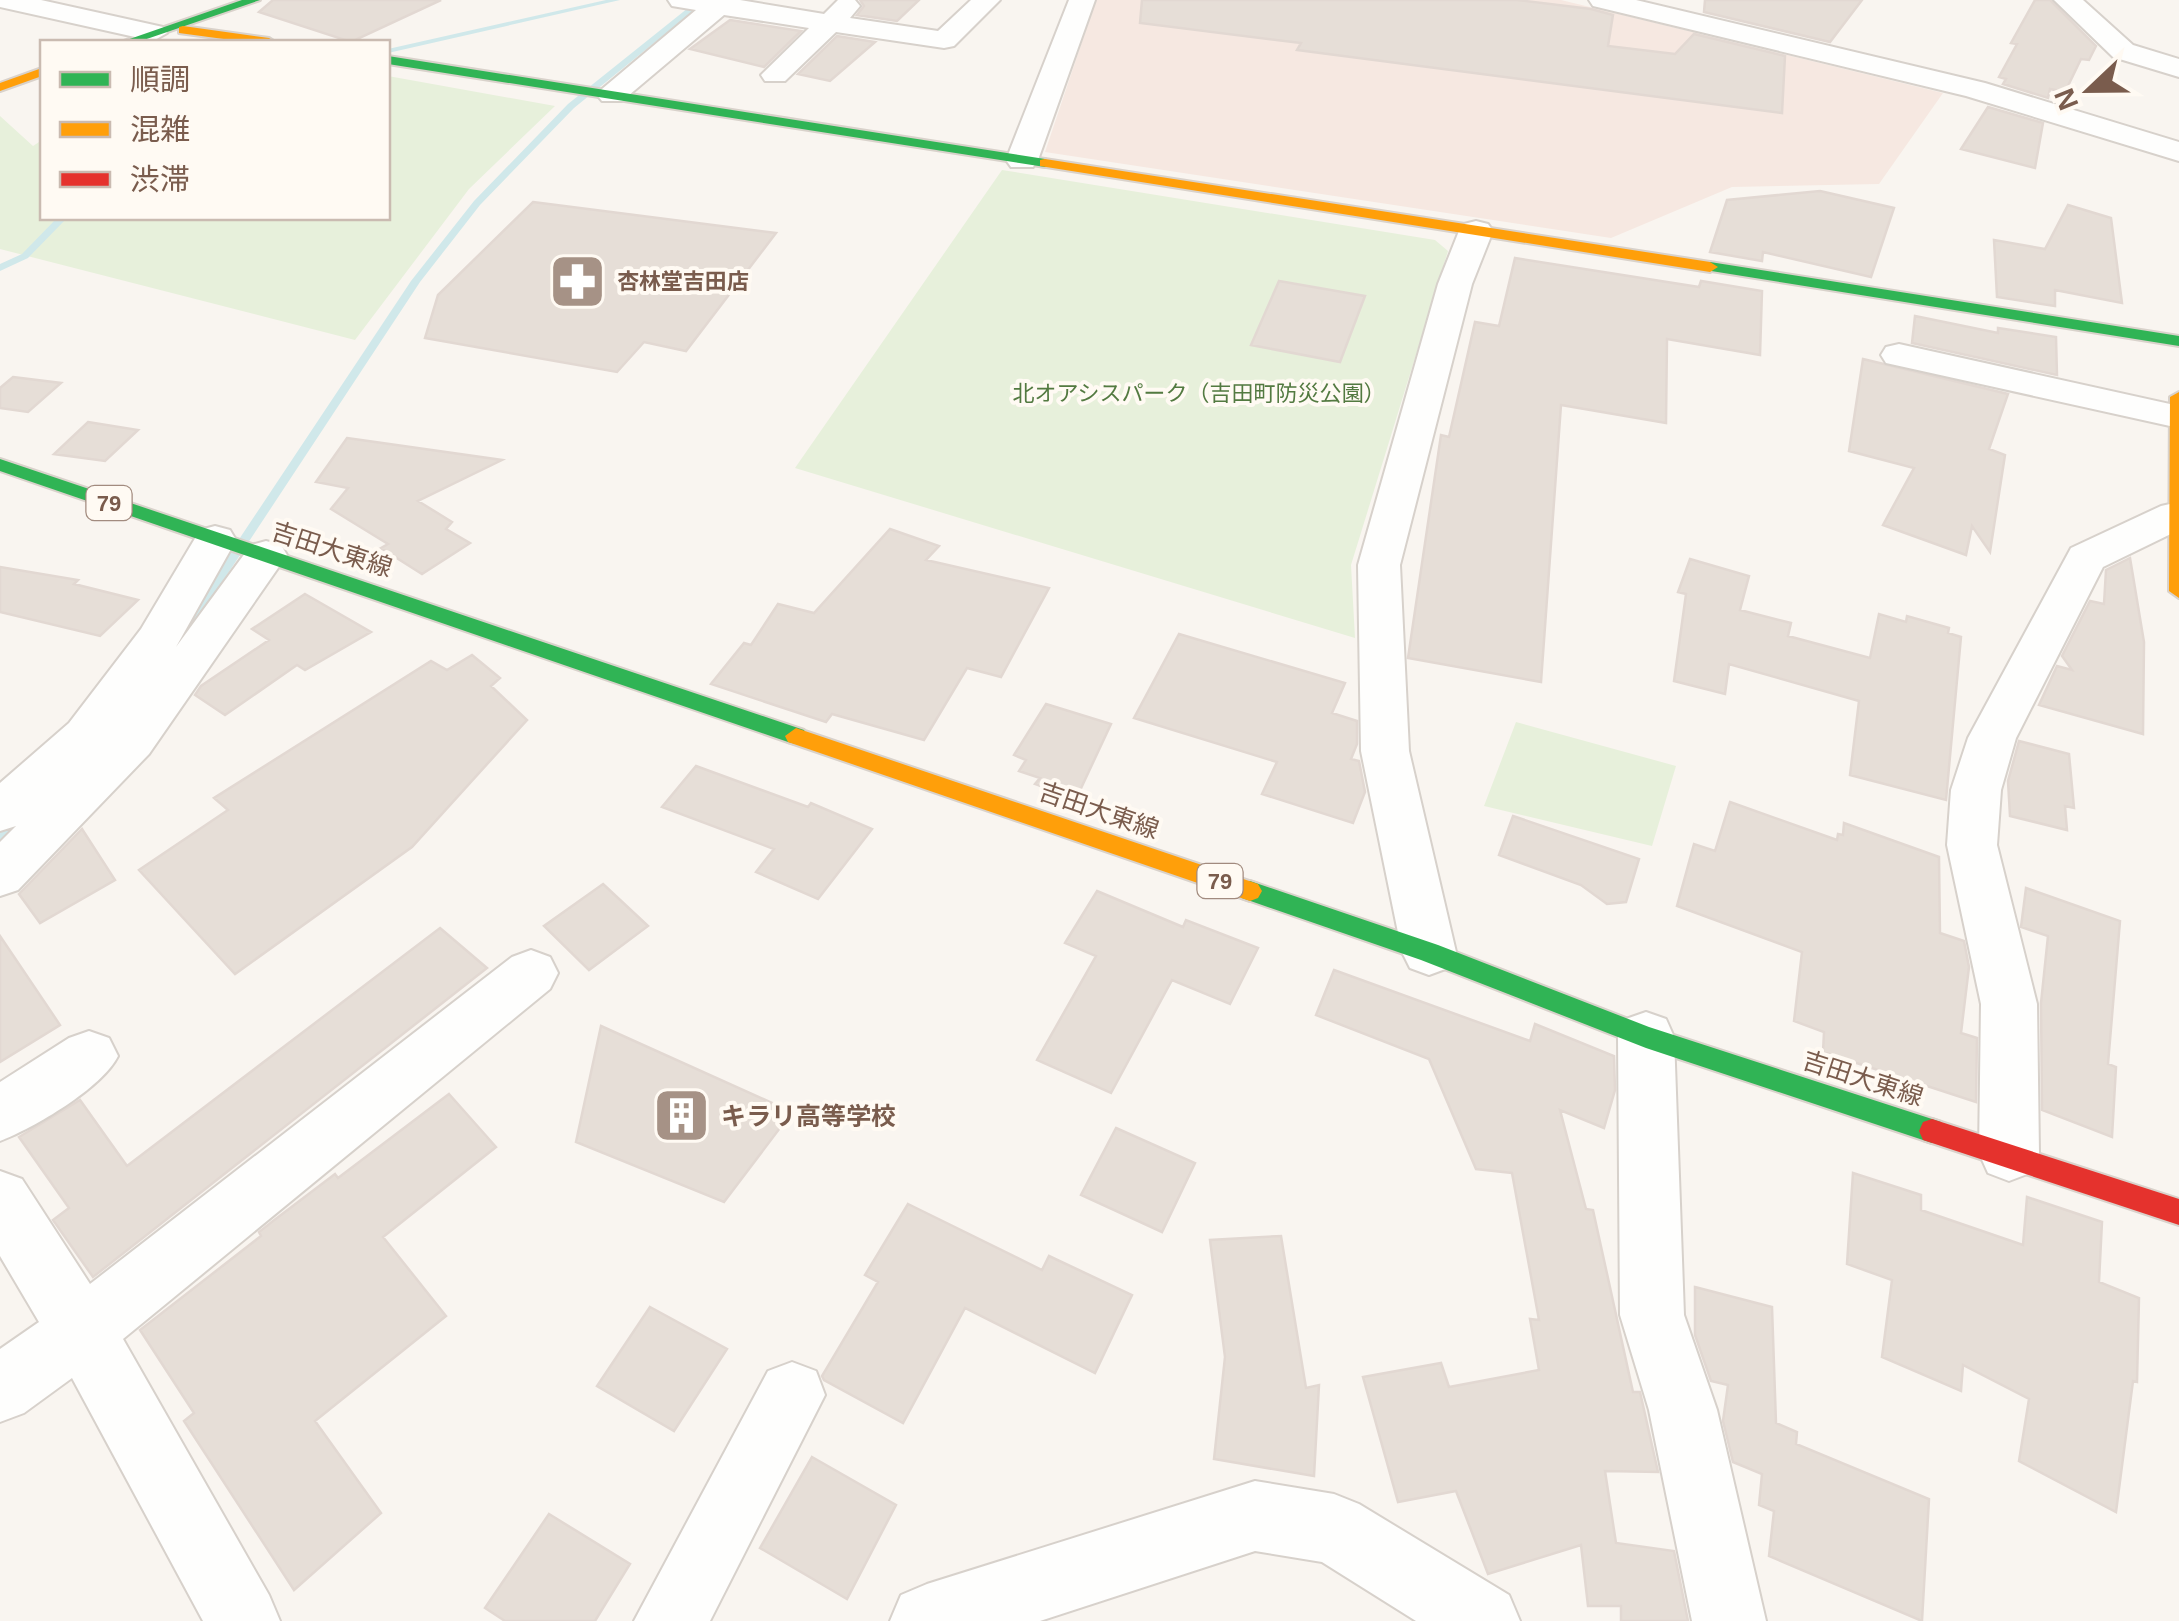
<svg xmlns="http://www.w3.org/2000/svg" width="2179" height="1621" font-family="Helvetica,'Noto Sans JP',sans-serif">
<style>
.commercial{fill:#f6e8e1}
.green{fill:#e7f0db}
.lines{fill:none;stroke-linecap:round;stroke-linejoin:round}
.stream{fill:#d0e8ea;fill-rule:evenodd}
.building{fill:#e6ded7;stroke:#e2d8d2;stroke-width:2.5}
.street-casing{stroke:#d7d1cb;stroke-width:4}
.fast-casing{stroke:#d9d2cb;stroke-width:4}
.slow-casing{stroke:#d9d2cb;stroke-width:4}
.jam-casing{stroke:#d9d2cb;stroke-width:4}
.street{fill:#fefefd;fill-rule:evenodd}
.fast{fill:#30b455;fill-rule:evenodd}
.slow{fill:#ff9f0a;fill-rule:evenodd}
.jam{fill:#e5322d;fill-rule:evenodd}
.labels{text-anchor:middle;stroke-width:8;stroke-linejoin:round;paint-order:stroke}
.far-poi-label{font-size:22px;font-weight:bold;fill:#7a5c4d;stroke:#fffaf3;text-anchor:start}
.far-park-label{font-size:22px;fill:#537a41;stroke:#fffaf3}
.shield{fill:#fffaf3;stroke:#a28b7f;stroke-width:2.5}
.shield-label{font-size:22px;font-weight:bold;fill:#7a5c4d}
.street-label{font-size:25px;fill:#7a5c4d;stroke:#fffaf3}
.poi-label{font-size:25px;font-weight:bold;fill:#7a5c4d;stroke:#fffaf3;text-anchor:start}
</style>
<rect width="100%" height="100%" fill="#f9f5f0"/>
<path class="commercial" d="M1096 0H1561L1943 93 1879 184 1732 187 1611 238 1045 152Z"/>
<path class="green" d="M388 76 555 106 469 189 355 340 0 249V116L33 146 42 140V218H388Z
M1002 170 1435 240 1448 251 1351 565 1355 638 795 468Z
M1516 722 1676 766 1652 846 1484 806Z"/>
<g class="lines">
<path class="stream" d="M606 0H620L388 53V49Z
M698 0H707L574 108 480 205 420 282 186 637H178L176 634 178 631 411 281 474 201 568 104Z
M57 218H67L28 258 0 271V264L22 254Z
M30 809 35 810 37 814 35 818 5 843 0 845V831Z"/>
</g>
<path class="building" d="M273 0H441L351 42 259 12Z
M860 0H919L897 21 857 15 864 6Z
M1142 0H1517L1591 9 1613 15 1608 46 1675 54 1694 34 1785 56 1782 113 1297 50 1301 43 1140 23Z
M1705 0H1862L1830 42 1704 12Z
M2035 0H2050L2096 46 2089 60 2081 59 2065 92 2050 89 2048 98 2003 84 2006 79 1999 77 2017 44 2011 43Z
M730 20 801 31 764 67 690 49Z
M837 36 875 42 830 81 798 74Z
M1988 107 2043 123 2035 168 1961 149Z
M1820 191 1894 208 1871 277 1763 252 1762 261 1710 252 1727 200Z
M533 202 776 233 686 351 644 342 617 372 425 338 438 295Z
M2068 205 2111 218 2122 303 2055 290V306L1997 297 1994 240 2045 249Z
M1515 258 1699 287 1701 281 1762 291 1760 355 1667 339 1666 423 1561 405 1541 682 1408 658 1441 435 1449 437 1475 322 1499 326Z
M1279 281 1365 296 1340 362 1251 345Z
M1915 316 1998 333V328L2056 337 2057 375 1912 343Z
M1863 359 2008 394 1989 449 2005 455 1990 552 1972 526 1966 555 1883 525 1914 468 1849 451Z
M13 377 61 383 28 412 0 408V388Z
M88 422 138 430 105 461 54 454Z
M347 438 502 460 418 501 452 522 446 529 470 543 422 574 381 548 388 544 331 509 348 488 316 482Z
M890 529 939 546 926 560 1049 588 1001 677 967 668 924 740 832 714 826 722 711 684 744 643 751 645 778 604 814 613Z
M2130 558 2144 642 2143 734 2039 705 2057 666 2072 670 2062 656 2090 601 2104 604 2106 570Z
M1690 559 1749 576 1740 610 1791 623 1788 636 1870 658 1879 614 1906 622 1907 616 1949 628 1948 633 1961 637 1946 800 1850 775 1859 701 1729 664 1725 694 1674 681 1686 594 1678 592Z
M0 567 78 580 74 584 138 600 100 636 0 612Z
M305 594 371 632 305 670 297 665 225 715 195 695 201 686 269 640 252 629Z
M1179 634 1345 683 1332 713 1357 721V744L1351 759 1359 761 1365 792 1353 823 1262 794 1277 762 1134 718Z
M472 655 500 678 491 686 527 720 412 847 235 974 139 870 228 810 214 798 431 661 447 670Z
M1046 704 1111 724 1076 799 1035 784 1040 778 1019 771 1026 760 1014 755Z
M2019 741 2069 754 2074 808 2065 806 2067 830 2010 816 2008 781Z
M696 766 808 807 811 803 872 829 818 899 756 872 774 849 662 807Z
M1730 802 1837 840 1838 834 1843 835 1844 823 1939 857 1940 933 1964 941 1969 967 1961 1033 1977 1038 1976 1102 1823 1052 1824 1032 1794 1021 1802 952 1677 906 1694 844 1715 851Z
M1513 816 1639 859 1626 902 1607 904 1581 885 1499 855Z
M82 829 115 880 40 923 19 894Z
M603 884 648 926 589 970 544 926Z
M2026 888 2120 921 2108 1064 2116 1067 2112 1137 2042 1110 2041 1003 2048 936 2021 927Z
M1097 891 1183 927 1186 920 1258 948 1230 1004 1172 980 1111 1093 1037 1060 1096 956 1065 943Z
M440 928 487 968 93 1277 53 1220 69 1208 19 1137 80 1100 127 1166Z
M0 936 60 1025 0 1062Z
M1334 970 1530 1041 1535 1024 1614 1056 1615 1090 1604 1128 1560 1110 1586 1209 1593 1210 1633 1392H1640L1658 1472 1605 1471 1616 1543 1674 1551 1688 1621H1621V1606H1588L1581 1545 1488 1574 1456 1491 1398 1502 1363 1377 1441 1363 1449 1387 1539 1370 1530 1319 1539 1320 1512 1173 1476 1169 1429 1059 1316 1015Z
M601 1026 792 1112 724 1202 576 1142Z
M449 1094 496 1147 383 1237 446 1316 315 1421 381 1513 294 1590 184 1421 194 1413 140 1330 261 1236 259 1232 273 1221 335 1174 338 1178Z
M1116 1128 1195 1163 1162 1232 1081 1195Z
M1853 1173 1921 1195V1210L2023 1245 2027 1197 2102 1222 2099 1282 2139 1298 2137 1382 2133 1381 2116 1512 2019 1461 2029 1399 1963 1365 1961 1391 1882 1357 1892 1280 1847 1264Z
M908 1204 1042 1270 1049 1256 1132 1295 1095 1373 965 1308 903 1423 824 1380 822 1376 878 1282 865 1275Z
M1281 1236 1306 1388 1319 1385 1314 1476 1214 1459 1225 1357 1210 1240Z
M1695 1287 1772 1307 1776 1423 1797 1432 1796 1444 1929 1499 1922 1621 1769 1556 1774 1511 1759 1505 1762 1474 1733 1462 1723 1421 1728 1385 1711 1381 1695 1335Z
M650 1307 727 1349 674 1431 597 1386Z
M812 1457 896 1505 847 1599 760 1548Z
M549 1514 630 1564 595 1621H505L485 1608Z"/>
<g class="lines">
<defs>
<path id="street" d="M0 0H41L163 27 167 33 153 41 0 7Z
M668 0H740L824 14 838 0H855L860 6 850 18 938 31 971 0H1000L954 46 944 48 836 32 785 81H765L761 75 809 28 724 15 622 101H602L597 95 602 89 696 10 672 6Z
M1069 0H1095L1038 160 1033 167H1011L1006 160Z
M1589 0H1636L1985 83 2179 142V161L1966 96 1593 6Z
M2054 0H2083L2133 45 2179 59V77L2113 57Z
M1476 221 1488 224 1493 231 1472 284 1400 565 1409 751 1456 952 1448 968 1429 975 1410 968 1402 952 1361 751 1358 565 1438 284 1459 231 1464 224Z
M1899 344 2179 406V428L1886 363 1881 355 1886 347Z
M2179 502V530L2103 567 2016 738 2001 790 1997 845 2037 1004 2039 1153 2030 1173 2009 1181 1988 1173 1979 1153 1981 1004 1947 845 1951 790 1968 738 2071 548 2161 506Z
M215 526 230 530 236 540 176 647 251 545 266 541 281 545 287 555 149 754 18 890 0 896V842L16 826 0 831V783L69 723 141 629 200 530Z
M531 950 550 957 558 973 550 989 123 1339 269 1595 280 1621H203L72 1378 24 1413 0 1422V1349L39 1322 0 1256V1171L22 1179 90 1284 512 957Z
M1646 1012 1666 1019 1674 1037 1684 1315 1717 1410 1766 1621H1692L1649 1410 1620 1315 1618 1037 1626 1019Z
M89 1031 109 1038 118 1056C102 1088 34 1128 0 1141V1082L69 1038Z
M792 1362 816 1371 825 1395 710 1621H634L768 1371Z
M1255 1481 1334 1494 1359 1504 1509 1595 1520 1621H1416L1322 1562 1255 1551 1040 1621H890L901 1595 927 1584Z"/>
<path id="fast" d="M242 0H260L138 42H121Z
M388 56 1045 159 1052 163 1045 167 388 64Z
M1710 262 2179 336V346L1705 270V264Z
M0 459 804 730 807 736 796 744 788 742 0 471Z
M1250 881 1438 945 1649 1027 1932 1119 1941 1122 1945 1131 1941 1140 1932 1143 1646 1048 1421 960 1242 898 1238 891 1242 884Z"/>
<path id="slow" d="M183 26 269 38 275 42H246L179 33V27Z
M42 68V76L0 91V83Z
M1045 159 1710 262 1718 267 1710 272 1040 166V160Z
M2179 392V598L2169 591 2170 397Z
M796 728 1258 884 1262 891 1258 898 1250 901 788 742 785 736Z"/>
<path id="jam" d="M1932 1119 2179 1199V1225L1923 1140 1919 1131 1923 1122Z"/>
</defs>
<use href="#street" class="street-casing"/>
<use href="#fast" class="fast-casing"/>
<use href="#slow" class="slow-casing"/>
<use href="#jam" class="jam-casing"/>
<use href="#street" class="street"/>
<use href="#fast" class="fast"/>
<use href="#slow" class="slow"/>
<use href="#jam" class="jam"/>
</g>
<defs>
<symbol id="pharmacy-square" viewBox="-11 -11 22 22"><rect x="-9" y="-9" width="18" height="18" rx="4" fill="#a69286" stroke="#fffaf3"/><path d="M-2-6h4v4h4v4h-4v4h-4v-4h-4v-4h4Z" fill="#fff"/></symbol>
<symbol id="building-square" viewBox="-11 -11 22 22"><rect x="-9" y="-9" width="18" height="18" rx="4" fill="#a69286" stroke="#fffaf3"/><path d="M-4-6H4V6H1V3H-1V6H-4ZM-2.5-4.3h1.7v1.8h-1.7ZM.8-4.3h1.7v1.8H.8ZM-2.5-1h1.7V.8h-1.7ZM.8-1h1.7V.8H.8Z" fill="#fff"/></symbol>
</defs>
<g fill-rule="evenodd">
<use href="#pharmacy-square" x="546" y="250" width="63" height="63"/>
<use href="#building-square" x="650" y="1084" width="63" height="63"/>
</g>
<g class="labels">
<g class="far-poi-label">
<text x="617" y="289">杏林堂吉田店</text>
</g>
<g class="far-park-label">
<text x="1199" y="401">北オアシスパーク（吉田町防災公園）</text>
</g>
<g class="shield">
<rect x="86.5" y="486" width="45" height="34" rx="8"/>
<rect x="1197.5" y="864" width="45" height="34" rx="8"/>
</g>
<g class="shield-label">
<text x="109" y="511">79</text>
<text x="1220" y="889">79</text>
</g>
<g class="street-label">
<text transform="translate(332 549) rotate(18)" y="9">吉田大東線</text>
<text transform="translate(1099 810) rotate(19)" y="9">吉田大東線</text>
<text transform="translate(1863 1078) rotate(18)" y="9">吉田大東線</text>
</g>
<g class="poi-label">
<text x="721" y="1125">キラリ高等学校</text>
</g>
</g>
<rect x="40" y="40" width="350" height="180" fill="#fffaf3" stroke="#cabbb1" stroke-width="2.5"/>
<rect x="60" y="72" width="50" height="15" fill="#30b455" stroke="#cabbb1" stroke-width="2.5"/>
<text x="130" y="90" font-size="30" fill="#7a5c4d">順調</text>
<rect x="60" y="122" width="50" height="15" fill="#ff9f0a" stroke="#cabbb1" stroke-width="2.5"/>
<text x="130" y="140" font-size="30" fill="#7a5c4d">混雑</text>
<rect x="60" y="172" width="50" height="15" fill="#e5322d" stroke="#cabbb1" stroke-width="2.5"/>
<text x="130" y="190" font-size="30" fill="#7a5c4d">渋滞</text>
<g transform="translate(2089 90) rotate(248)" stroke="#fffaf3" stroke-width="8" paint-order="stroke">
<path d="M0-8L18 38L0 25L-18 38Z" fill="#7a5c4d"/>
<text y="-15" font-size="28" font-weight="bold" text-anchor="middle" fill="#7a5c4d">N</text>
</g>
</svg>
